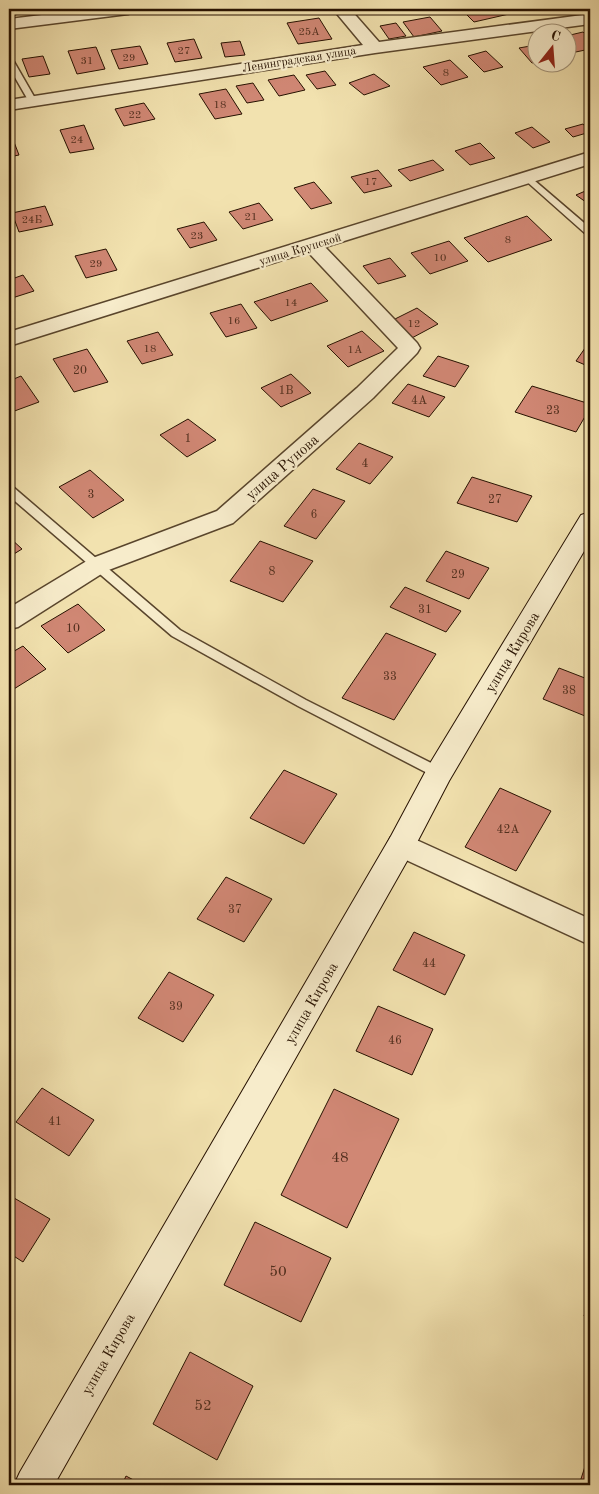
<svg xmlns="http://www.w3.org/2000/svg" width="599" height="1494" font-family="'Old Standard TT',serif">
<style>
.building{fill:#d08774;stroke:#261100}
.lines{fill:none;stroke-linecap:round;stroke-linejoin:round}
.service-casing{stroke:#59452c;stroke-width:3}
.minor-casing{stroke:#59452c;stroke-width:3}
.secondary-casing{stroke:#261100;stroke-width:2}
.service{fill:#f7eccb;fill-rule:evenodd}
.minor{fill:#f7eccb;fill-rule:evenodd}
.secondary{fill:#f7eccb;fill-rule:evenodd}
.labels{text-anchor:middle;stroke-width:4.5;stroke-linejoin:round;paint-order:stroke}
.far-number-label{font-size:11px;fill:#502e1d}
.far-street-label{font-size:12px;fill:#261100;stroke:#f7eccb}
.number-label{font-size:12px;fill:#502e1d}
.street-label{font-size:15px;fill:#261100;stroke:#f7eccb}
.near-number-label{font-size:15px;fill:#502e1d}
</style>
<rect width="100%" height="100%" fill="#f2e2af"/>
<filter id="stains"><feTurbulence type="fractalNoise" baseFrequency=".004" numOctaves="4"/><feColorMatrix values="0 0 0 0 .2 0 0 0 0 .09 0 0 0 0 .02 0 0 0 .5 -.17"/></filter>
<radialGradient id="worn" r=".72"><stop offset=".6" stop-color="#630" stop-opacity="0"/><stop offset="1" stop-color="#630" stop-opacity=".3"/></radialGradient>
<path class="building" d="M9 9H18L20 14 9 16Z
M461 9H503L509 14 474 22Z
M430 17 442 31 414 37 403 22Z
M319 18 332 39 298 44 287 23Z
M396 23 406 36 389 39 380 26Z
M583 32 590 39V49L571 53 566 48V36Z
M194 39 202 58 175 62 167 43Z
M240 41 245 55 225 57 221 43Z
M536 45V62L532 63 519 48Z
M140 46 148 64 119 69 111 50Z
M96 47 105 69 77 74 68 51Z
M486 51 503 67 484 72 468 56Z
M43 56 50 74 29 77 22 59Z
M450 60 468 77 441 85 423 67Z
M325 71 336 85 317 89 306 75Z
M374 74 390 86 364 95 349 83Z
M294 75 305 90 279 96 268 80Z
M253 83 264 100 247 103 236 86Z
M226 89 242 114 215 119 199 94Z
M144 103 155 119 124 126 115 109Z
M583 124 590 132 573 137 565 129Z
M84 125 94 149 70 153 60 130Z
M532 127 550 142 533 148 515 133Z
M14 142 19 155 9 157V143Z
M480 143 495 158 470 165 455 151Z
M433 160 444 170 410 181 398 170Z
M378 170 392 186 364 193 351 177Z
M314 182 332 203 311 209 294 188Z
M590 189V205L576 195Z
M259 203 273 220 243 229 229 212Z
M45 206 53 225 19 232 12 213Z
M527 216 552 240 488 262 464 238Z
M204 222 217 240 190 248 177 229Z
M449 241 468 261 430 274 411 253Z
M106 249 117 270 86 278 75 256Z
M390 258 406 276 378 284 363 266Z
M23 275 34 291 9 299V280Z
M311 283 328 301 271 321 254 302Z
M241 304 257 328 226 337 210 313Z
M417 308 438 324 410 339 389 322Z
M362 331 384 351 348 367 327 346Z
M158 332 173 355 142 364 127 341Z
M590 341V367L576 361Z
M87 349 108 382 74 392 53 359Z
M438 356 469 366 455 387 423 376Z
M291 374 311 393 281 407 261 388Z
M21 376 39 402 9 413V381Z
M408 384 445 397 429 417 392 403Z
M532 386 590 404V408L576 432 515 412Z
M188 419 216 440 187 457 160 435Z
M359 443 393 457 370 484 336 469Z
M90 470 124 500 93 518 59 487Z
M472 477 532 496 517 522 457 503Z
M313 489 345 501 316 539 284 526Z
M9 537 22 549 9 557Z
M260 541 313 561 283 602 230 581Z
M446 551 489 568 469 599 426 581Z
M405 587 461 611 446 632 390 607Z
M78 604 105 630 68 653 41 626Z
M386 633 436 654 394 720 342 698Z
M23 646 46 669 9 692V654Z
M559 668 590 680V718L543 699Z
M284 770 337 794 304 844 250 818Z
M500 788 551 811 516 871 465 847Z
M226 877 272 899 244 942 197 919Z
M414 932 465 955 445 995 393 970Z
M169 972 214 995 183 1042 138 1018Z
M378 1006 433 1029 412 1075 356 1051Z
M42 1088 94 1120 69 1156 16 1122Z
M334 1089 399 1119 347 1228 281 1195Z
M9 1195 50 1219 23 1262 9 1253Z
M255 1222 331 1258 301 1322 224 1285Z
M590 1296V1319L584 1316Z
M190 1352 253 1386 217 1460 153 1424Z
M590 1451V1485H579Z
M126 1476 143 1485H122Z"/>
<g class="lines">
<defs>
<path id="service" d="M9 58 13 60 36 100 35 102 28 100 9 67Z
M528 175 590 228V236L587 235 525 180 524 178Z
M9 486 13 487 180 630 306 700 443 769 445 773 443 777 439 778 435 777 298 706 172 636 9 496Z"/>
<path id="minor" d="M91 9H136L134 12 128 14 9 29V19Z
M333 9H350L379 42 590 14V24L375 53 9 110V100L363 45Z
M590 152V164L325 247 417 343 420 348 417 353 373 398 233 523 106 571 18 627 9 629V608L90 559 217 511 357 388 398 348 308 252 9 346V332Z
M401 833 590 919V945L391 853 387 845 391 837Z"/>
<path id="secondary" d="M590 512V541L449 781 411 854 54 1485H14L20 1472 391 836 429 765 581 515Z"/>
</defs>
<use href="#service" class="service-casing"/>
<use href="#minor" class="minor-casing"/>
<use href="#secondary" class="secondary-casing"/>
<use href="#service" class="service"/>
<use href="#minor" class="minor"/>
<use href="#secondary" class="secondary"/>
</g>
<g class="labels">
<g class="far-number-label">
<text x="309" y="35">25А</text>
<text x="184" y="54">27</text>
<text x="129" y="61">29</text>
<text x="87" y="64">31</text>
<text x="446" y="76">8</text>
<text x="220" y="108">18</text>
<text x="135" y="118">22</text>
<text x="77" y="143">24</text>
<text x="371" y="185">17</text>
<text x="251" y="220">21</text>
<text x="32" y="223">24Б</text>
<text x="197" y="239">23</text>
<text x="508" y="243">8</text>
<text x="440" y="261">10</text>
<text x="96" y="267">29</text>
<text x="291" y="306">14</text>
<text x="234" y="324">16</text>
<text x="414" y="327">12</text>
<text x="150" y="352">18</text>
<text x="355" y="353">1А</text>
</g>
<g class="far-street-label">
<text transform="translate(299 59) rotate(-9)" y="4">Ленинградская улица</text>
<text transform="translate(300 249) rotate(-17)" y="4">улица Крупской</text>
</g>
<g class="number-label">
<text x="80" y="374">20</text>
<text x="286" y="394">1В</text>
<text x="419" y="404">4А</text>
<text x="553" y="414">23</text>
<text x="188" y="442">1</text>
<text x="365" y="467">4</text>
<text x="91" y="498">3</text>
<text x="495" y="503">27</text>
<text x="314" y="518">6</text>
<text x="272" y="575">8</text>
<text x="458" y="578">29</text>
<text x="425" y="613">31</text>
<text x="73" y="632">10</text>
<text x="390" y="680">33</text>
<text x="569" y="694">38</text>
<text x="508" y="833">42А</text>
<text x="235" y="913">37</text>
<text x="429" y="967">44</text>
<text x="176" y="1010">39</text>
<text x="395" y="1044">46</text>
<text x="55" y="1125">41</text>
</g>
<g class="street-label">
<text transform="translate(282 467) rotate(-41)" y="5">улица Рунова</text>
<text transform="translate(512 652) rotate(-59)" y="5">улица Кирова</text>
<text transform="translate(311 1003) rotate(-60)" y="5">улица Кирова</text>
<text transform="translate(108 1354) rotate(-60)" y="5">улица Кирова</text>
</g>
<g class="near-number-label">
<text x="340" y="1162">48</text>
<text x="278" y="1276">50</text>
<text x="203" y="1410">52</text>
</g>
</g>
<rect width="599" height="1494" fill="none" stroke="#f2e2af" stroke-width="30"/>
<rect x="10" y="10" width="579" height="1474" fill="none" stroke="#261100" stroke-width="2.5"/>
<rect x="15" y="15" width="569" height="1464" fill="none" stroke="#261100"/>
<g transform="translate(552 48) rotate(17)"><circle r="24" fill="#f7eccb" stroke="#a3947a"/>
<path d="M0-4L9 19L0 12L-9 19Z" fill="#8f2418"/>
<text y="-8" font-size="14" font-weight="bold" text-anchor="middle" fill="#261100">С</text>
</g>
<rect width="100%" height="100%" filter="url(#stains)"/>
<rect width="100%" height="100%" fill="url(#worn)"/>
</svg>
